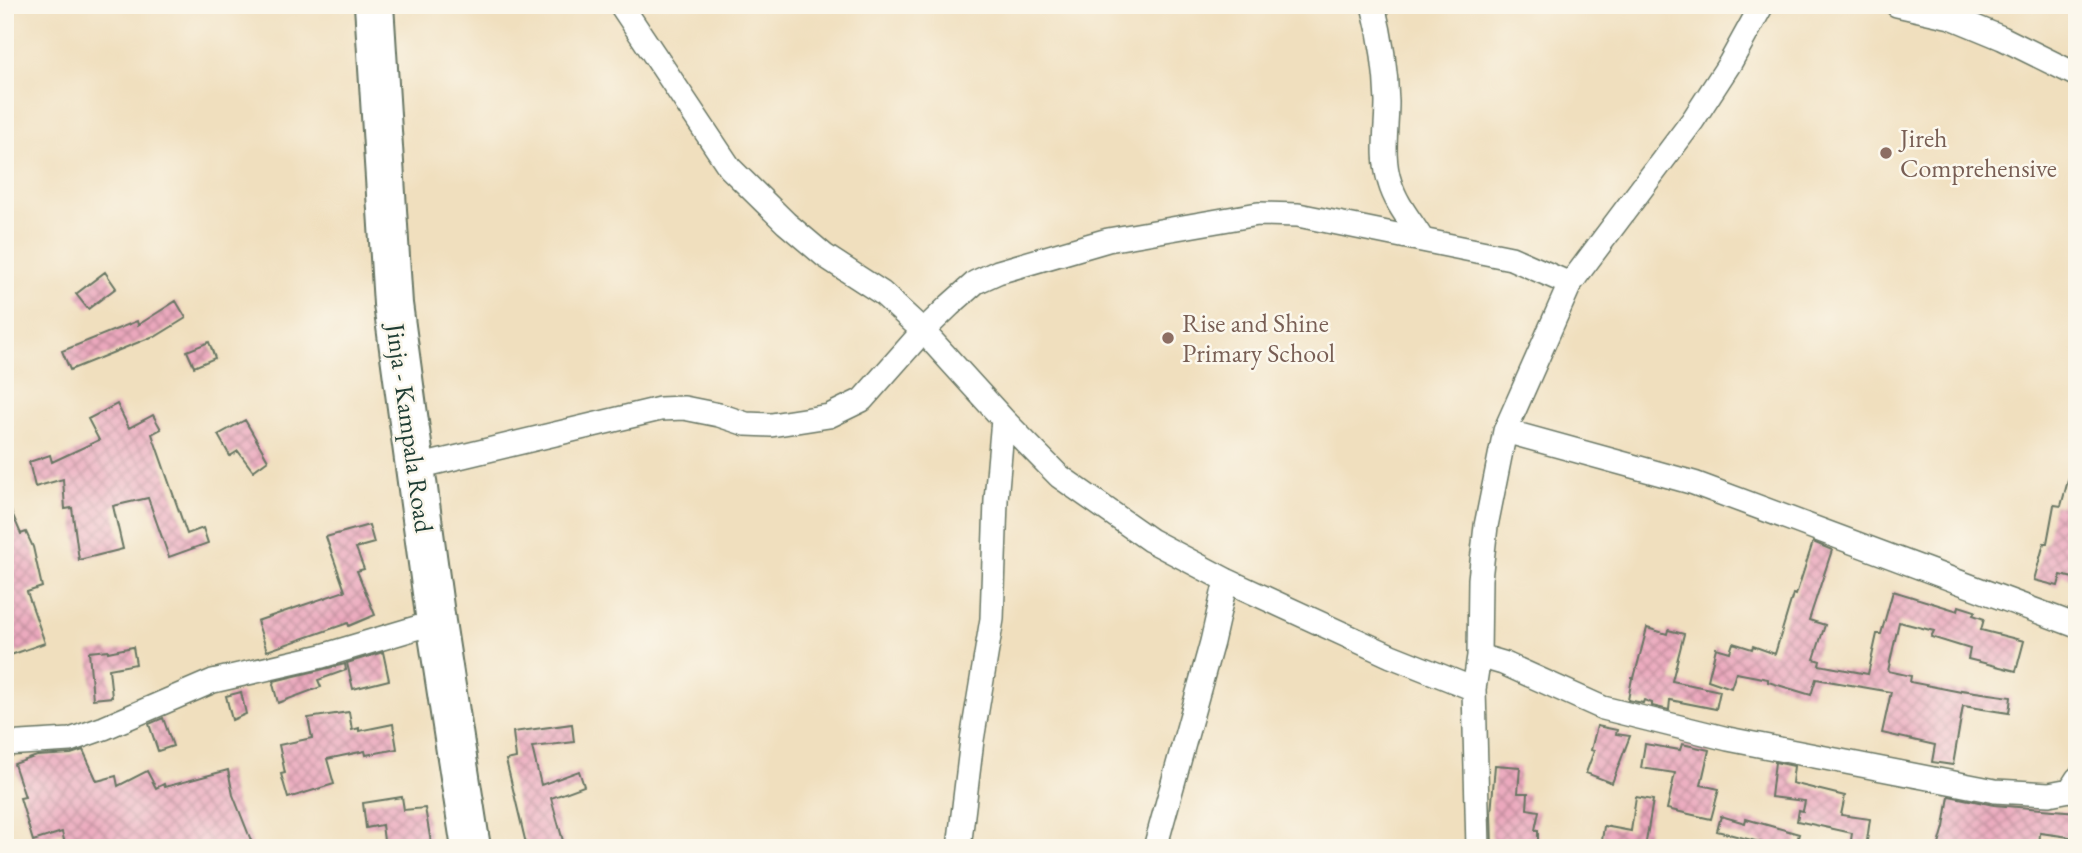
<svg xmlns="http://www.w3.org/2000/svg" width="2082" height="853" font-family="'EB Garamond',serif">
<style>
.building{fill:url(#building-cross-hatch)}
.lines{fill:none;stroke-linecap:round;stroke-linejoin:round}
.street-casing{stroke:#687664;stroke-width:26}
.highway-casing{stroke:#687664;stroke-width:42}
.street{stroke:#fff;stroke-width:23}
.highway{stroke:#fff;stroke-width:38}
.education-dot{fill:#8d6e63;stroke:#fbf7ec;stroke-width:2.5}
.labels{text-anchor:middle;stroke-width:5;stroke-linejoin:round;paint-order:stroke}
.education-label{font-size:26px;fill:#785e54;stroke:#fbf7ec;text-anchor:start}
.street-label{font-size:26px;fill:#1f3d34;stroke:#fbf7ec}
</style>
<defs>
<pattern id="building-cross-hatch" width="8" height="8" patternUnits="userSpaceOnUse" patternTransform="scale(1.75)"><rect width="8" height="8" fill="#eba8bd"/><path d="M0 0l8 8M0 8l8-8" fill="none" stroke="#be8a9a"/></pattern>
</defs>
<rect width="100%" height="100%" fill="#fbf7ec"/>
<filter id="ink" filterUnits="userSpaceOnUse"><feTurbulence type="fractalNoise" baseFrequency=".0143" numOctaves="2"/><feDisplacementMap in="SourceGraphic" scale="14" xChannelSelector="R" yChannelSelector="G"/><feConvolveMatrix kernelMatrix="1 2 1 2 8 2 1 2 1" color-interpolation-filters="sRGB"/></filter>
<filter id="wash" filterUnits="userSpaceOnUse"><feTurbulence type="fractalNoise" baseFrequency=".00686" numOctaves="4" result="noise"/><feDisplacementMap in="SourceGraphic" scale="28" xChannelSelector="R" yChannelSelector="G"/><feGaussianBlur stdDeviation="1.57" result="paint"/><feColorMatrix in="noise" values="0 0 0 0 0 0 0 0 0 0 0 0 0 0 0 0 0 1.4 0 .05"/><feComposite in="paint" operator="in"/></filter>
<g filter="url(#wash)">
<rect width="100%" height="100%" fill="#f0dfbe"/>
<g id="blocks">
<path class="building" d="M105 272 116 288 88 309 76 294Z
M176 301 186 318 155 337 154 336 70 370 62 351 137 321 138 325Z
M209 342 215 358 194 367 187 351Z
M117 404 129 428 153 415 161 429 152 434 187 534 203 528 208 543 169 557 148 498 113 506 123 549 79 560 72 508 65 509 63 479 35 487 29 462 50 455 52 462 99 440 88 419Z
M245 420 268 460 253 471 238 451 230 456 218 435Z
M2072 466 2077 467V579L2061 575 2058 586 2034 580 2044 543H2047L2054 505 2061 506Z
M5 497 21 534 26 532 33 547 42 587 27 592 45 643 5 657Z
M369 525 374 543 356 548 364 569 357 571 375 615 349 626 348 623 267 651 257 621 345 591 326 537Z
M1813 542 1832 550 1809 620 1825 625 1814 659 1820 661 1819 665 1868 674 1877 634H1881L1893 591 1958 611 1959 606 1975 611 1973 615 1984 619 1981 630 2024 641 2016 671 1968 659 1970 649 1931 637 1934 631 1899 622 1888 671 1911 676 1910 682 1961 692V690L2011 697 2009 713 1963 706 1953 765 1932 762 1935 745 1882 733 1891 692 1816 679 1811 695 1768 682V679L1736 673 1731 688 1708 680 1716 648 1730 652 1733 643 1752 649 1753 646 1775 654 1793 594 1796 595Z
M1647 628 1667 634 1668 630 1684 634 1672 681 1720 691 1716 709 1670 700 1669 710 1652 706V703L1644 700 1643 703 1628 700 1632 678H1634Z
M133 647 136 664 109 669 112 697 93 699 89 652 108 650V652Z
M383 652 389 680 353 689 347 663Z
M345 664 346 670 318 680 321 687 278 703 273 684 274 681Z
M241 692 246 714 232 720 226 696Z
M349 712 352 730 359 728V731L393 724 397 749 366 755 365 751 327 759 334 784 288 798 281 774 285 773 279 745 312 738 308 718Z
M163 718 173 746 158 751 149 724Z
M572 724 574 742 532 747 541 785 579 771 584 786 551 798 565 848H527L506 760 516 758 513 732Z
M1597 726 1617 730 1616 734 1630 736 1612 783 1586 773 1594 751 1591 750Z
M1645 744 1680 750 1682 744 1709 750 1701 785 1719 789 1711 819 1667 809 1675 773 1641 768Z
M83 750 97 781 116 776 118 786 147 771 156 788 164 784 165 787 228 770 233 795 254 848H66L62 832 33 841 20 798 25 797 14 764 37 756 71 754Z
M1775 762 1794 766 1792 783 1845 796 1841 815 1870 819 1866 848H1850L1852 833 1797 821 1799 810 1803 811 1805 801 1771 797Z
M1495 765 1520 767 1518 793H1528L1527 809 1539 811 1535 830H1538V848H1492L1491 814Z
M1949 796 1994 805 2077 812V838L2040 833 2039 848H1938L1944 827Z
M402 797 404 810 425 808 432 848H385L382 825 366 828 363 803Z
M1636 797 1653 800 1645 848H1601L1604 826 1631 831Z
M1721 816 1745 823 1746 819 1799 834 1795 848H1762L1763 843 1717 831Z"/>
</g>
</g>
<g filter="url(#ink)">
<use href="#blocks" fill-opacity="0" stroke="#687664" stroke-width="2"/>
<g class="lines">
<defs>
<path id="street" d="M621 5 730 168 786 223 825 256 882 293 923 331 1003 419 1059 476 1150 540 1226 580 1391 656 1474 689
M1373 5C1381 36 1386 70 1387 102 1387 128 1381 157 1390 183 1396 204 1411 221 1422 239
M1897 5 1951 17 2002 38 2077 75
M1505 431 1694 483 2077 626
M417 467 660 409 684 408 719 415 746 424 771 425 829 416 862 400 923 331 950 305 976 282 998 272 1108 240 1258 214 1298 215 1511 258 1570 284
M1479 656 1503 663 1603 708 1728 739 1995 791 2049 794 2070 790 2077 779
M5 744 70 740 104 728 213 681 322 656 436 622
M959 848 972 740 992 619 996 500 1003 419
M1155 848 1212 642 1226 580
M1478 848 1474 689 1479 656 1480 579 1486 526 1505 431 1570 284 1693 120 1730 63 1762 5"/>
<path id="highway" d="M374 5 393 304 436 622 471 848"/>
</defs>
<use href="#street" class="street-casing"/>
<use href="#highway" class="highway-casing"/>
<use href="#street" class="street"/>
<use href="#highway" class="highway"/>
</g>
</g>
<g class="education-dot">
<circle cx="1886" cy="153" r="7"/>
<circle cx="1168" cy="338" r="7"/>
</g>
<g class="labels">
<g class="education-label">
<text x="1900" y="147">Jireh<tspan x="1900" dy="30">Comprehensive</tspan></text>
<text x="1182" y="332">Rise and Shine<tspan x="1182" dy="30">Primary School</tspan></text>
</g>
<g class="street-label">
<text transform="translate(410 428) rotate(82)" y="9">Jinja - Kampala Road</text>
</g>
</g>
<rect width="2082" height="853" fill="none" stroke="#fbf7ec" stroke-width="28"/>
</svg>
